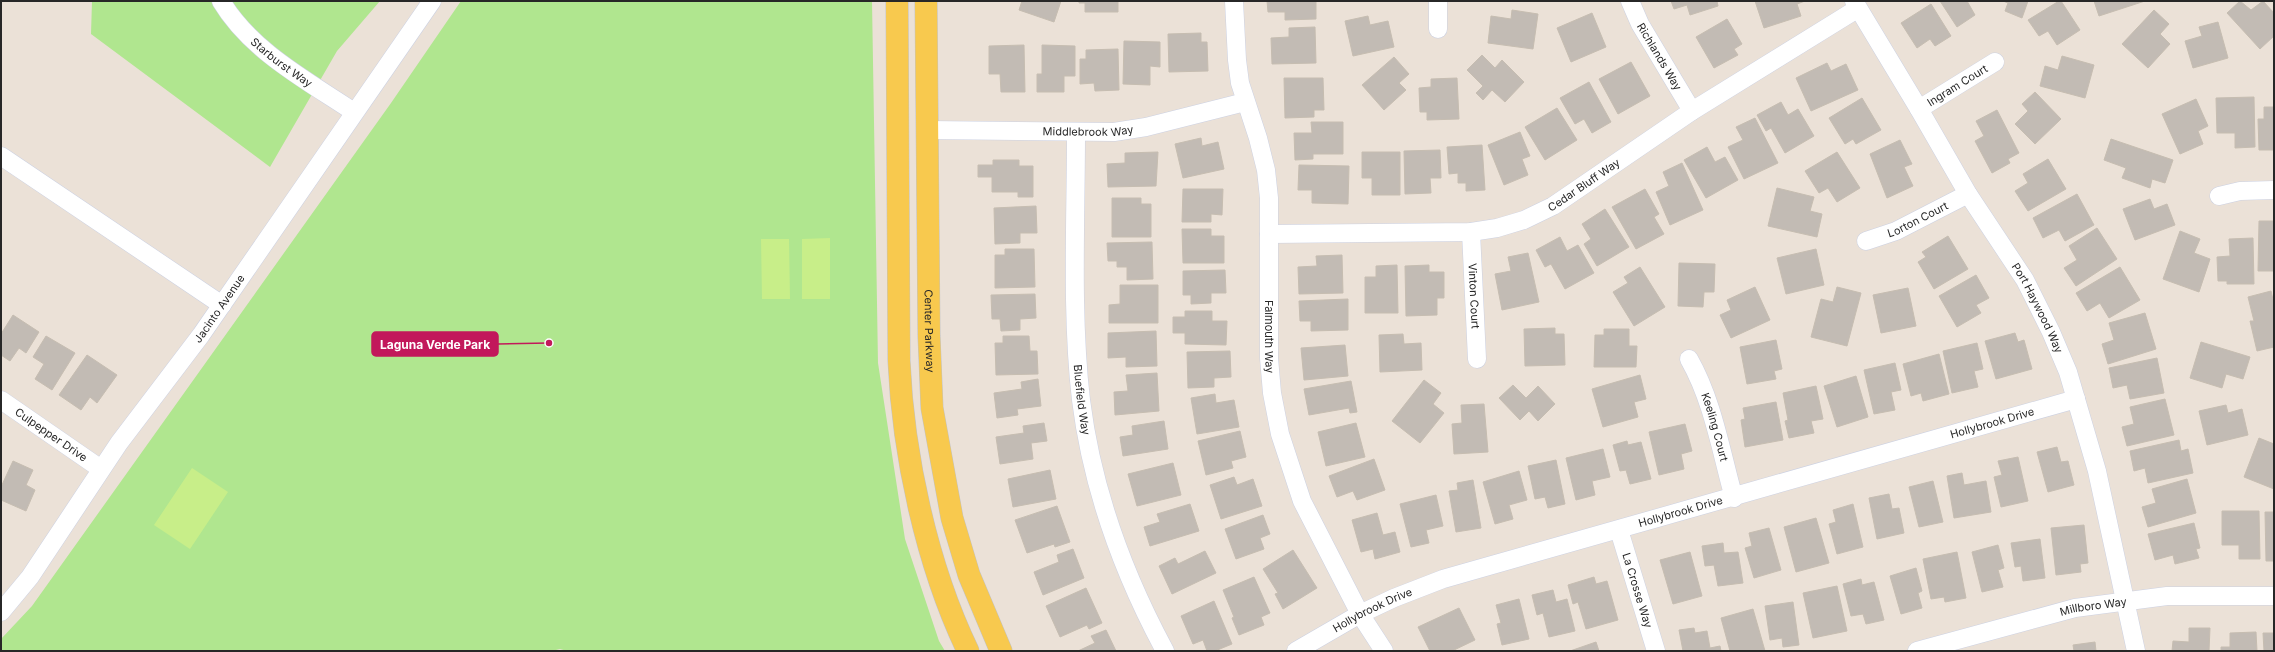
<svg xmlns="http://www.w3.org/2000/svg" width="2275" height="652" font-family="Inter,sans-serif">
<style>
.green{fill:#b0e68f}
.pitch{fill:#c8ee89}
.building{fill:#c2bbb4;stroke:#c6bdb1}
.lines{fill:none;stroke-linecap:round;stroke-linejoin:round}
.minor-casing{stroke:#ccd1e2;stroke-width:19}
.major-casing{stroke:#c3c3c3;stroke-width:23}
.minor{stroke:#fff;stroke-width:18}
.major{stroke:#f8c94e;stroke-width:22}
.labels{text-anchor:middle;stroke-width:3.5;stroke-linejoin:round;paint-order:stroke}
.street-label{font-size:11px;fill:#272727;stroke:#fff}
.leader{fill:none;stroke:#c2185b;stroke-width:1.5}
.callout-dot{fill:#c2185b;stroke:#fff;stroke-width:1.5}
.callout{fill:#c2185b;stroke:#c2185b;stroke-width:1.5}
.callout-label{font-size:12px;text-anchor:middle;font-weight:bold;fill:#fff}
</style>
<rect width="100%" height="100%" fill="#ebe1d7"/>
<path class="green" d="M92 1H380L337 51 270 167 91 34Z
M461 1H872L878 363 905 539 939 641 945 651H567L560 649 552 651H1V639L32 606 391 103Z"/>
<path class="pitch" d="M830 238V299H802V239Z
M761 239H789L790 299H762Z
M192 468 228 492 190 549 154 525Z"/>
<path class="building" d="M1022 1H1061L1054 22 1019 10Z
M1079 1H1118V12H1085V3H1079Z
M1267 1H1316V19L1285 20V12H1268Z
M1671 1H1717L1718 6 1690 15 1687 5 1674 9Z
M1755 1H1805L1797 4 1801 16 1764 28Z
M1940 1H1967L1975 15 1957 27Z
M2003 1H2028L2022 18 2005 11 2008 3Z
M2059 1H2061L2080 30 2057 45 2048 31 2039 36 2028 20Z
M2094 1H2145L2099 16Z
M2240 1 2251 10 2263 1 2274 13V36L2260 49 2227 13Z
M1931 4 1951 36 1935 46 1930 39 1917 48 1901 23Z
M1512 10 1538 14 1533 49 1488 43 1491 16 1511 19Z
M2154 10 2169 24 2160 34 2170 44 2148 68 2122 44Z
M1592 13 1606 47 1571 62 1557 28Z
M1368 16 1370 25 1388 21 1394 47 1353 56 1345 21Z
M1727 19 1742 44 1734 49 1738 55 1714 68 1696 37Z
M2218 22 2228 58 2193 68 2185 41 2202 36 2199 27Z
M1315 27 1316 63 1272 64 1271 38 1289 37V28Z
M1201 33V42H1207L1208 71 1169 72 1168 34Z
M1124 41 1160 42V67L1150 66V85L1123 84Z
M1024 45 1025 92H1001L1000 74H989V46Z
M1042 45 1075 46V76H1064V92H1037V74H1042Z
M1118 49 1119 90 1095 91 1094 83 1080 84V59H1086V50Z
M1482 55 1495 68 1502 60 1524 82 1505 102 1492 90 1483 100 1476 93 1483 86 1467 70Z
M2062 56 2094 65 2085 98 2040 86 2045 66 2058 70Z
M1394 57 1409 74 1399 83 1406 90 1384 110 1362 85Z
M1631 62 1650 96 1618 114 1599 79Z
M1827 63 1831 71 1846 64 1858 90 1811 111 1796 78Z
M1284 78H1323L1324 110H1314V117L1285 118Z
M1457 78 1459 119 1427 120V112H1420L1419 88 1431 87V79Z
M1589 82 1611 122 1592 133 1584 119 1575 124 1560 98Z
M2035 92 2061 119 2035 144 2015 124 2028 111 2022 104Z
M2254 97 2255 147 2235 148V133H2217L2216 98Z
M1862 98 1881 130 1856 144 1853 139 1845 144 1829 118Z
M2196 99 2208 126 2198 131 2203 144 2180 154 2162 114Z
M1781 102 1788 115 1798 109 1814 136 1785 153 1771 128 1766 131 1757 115Z
M2264 107H2274V150H2259L2258 119H2264Z
M1557 108 1577 140 1545 160 1525 127Z
M1997 110 2019 153 2008 159 2010 163 1992 173 1975 141 1984 136 1976 121Z
M1755 118 1778 163 1744 179 1728 147 1743 140 1736 127Z
M1311 122H1343V154H1313V159L1295 160 1294 133H1312Z
M1520 132 1530 156 1522 159 1528 175 1504 185 1488 145Z
M1201 138 1202 146 1218 142 1224 169 1183 178 1175 144Z
M2111 139 2173 160 2165 183 2152 179 2150 188 2122 178 2126 168 2104 160Z
M1900 140 1912 164 1904 167 1913 186 1887 198 1870 154Z
M1482 145 1485 190 1466 191V183H1458V173L1449 174 1447 147Z
M1707 147 1715 162 1725 157 1738 180 1706 198 1684 160Z
M1440 150 1441 178H1430L1431 193 1405 194 1404 151Z
M1158 152 1156 186 1108 187 1107 164 1125 163V153Z
M1362 152H1400V195H1372V178H1362Z
M1837 152 1860 188 1837 202 1828 188 1819 193 1805 171Z
M2048 159 2066 189 2028 211 2015 191 2028 183 2023 174Z
M993 160H1019V166H1033V197H1018V192H992V177H978V165H993Z
M1682 163 1703 210 1670 225 1656 192 1669 186 1663 172Z
M1299 165 1349 166 1348 204 1312 203V190H1298Z
M1777 188 1814 197 1810 211 1822 214 1817 237 1768 226Z
M1183 189H1223L1222 215 1211 214V222H1182Z
M1645 189 1659 214 1654 217 1664 234 1636 249 1612 207Z
M2077 194 2094 225 2065 241 2059 230 2043 238 2033 218Z
M1112 198H1141V204H1151V237H1112Z
M2150 199 2154 209 2167 204 2175 225 2135 240 2123 209Z
M1036 206 1037 233H1020V243L995 244 994 208Z
M1605 209 1629 247 1597 266 1584 244 1591 239 1582 224Z
M2259 221H2274V271H2258Z
M2097 228 2117 259 2076 286 2064 268 2077 260 2069 246Z
M1182 229H1211V236H1224V263H1183Z
M2180 231 2200 239 2194 253 2210 259 2199 292 2163 279Z
M1948 236 1968 269 1934 289 1918 262 1926 257 1922 252Z
M1560 237 1567 251 1578 245 1594 273 1565 289 1551 264 1545 267 1536 250Z
M2253 238 2254 284H2227V281H2218L2217 257 2230 256 2229 239Z
M1152 242 1153 279 1127 280V267H1117V261H1108L1107 243Z
M1005 249H1034L1035 287 995 288V255H1005Z
M1816 249 1824 285 1786 294 1777 258Z
M1528 253 1539 302 1502 310 1495 274 1511 271 1508 257Z
M1342 255 1343 293 1299 294 1298 267 1317 266 1316 256Z
M1679 263 1715 264 1714 292H1704L1703 307 1678 306Z
M1397 265 1398 313H1365V277H1376V266Z
M1429 265V272H1444V298H1437V315L1406 316 1405 266Z
M1640 267 1665 307 1634 326 1613 292 1628 283 1624 277Z
M2120 267 2140 300 2109 318 2100 303 2087 311 2076 293Z
M1225 270 1226 293H1211V303L1191 304V295H1183V271Z
M1976 275 1989 298 1976 305 1981 313 1957 327 1939 296Z
M1120 285H1158V323H1109V305L1120 304Z
M1755 287 1770 320 1731 338 1720 315 1731 310 1727 300Z
M1837 287 1861 293 1847 346 1811 337 1821 299 1833 302Z
M1908 288 1916 326 1881 333 1873 295Z
M2271 291 2274 304V347L2257 351 2250 321H2254L2248 297Z
M1035 294 1036 318 1020 319V330L1001 331 1000 319H992L991 295Z
M1348 299V330L1311 331V321H1300L1299 301Z
M1185 311H1212V321H1227L1226 345 1185 344V333H1173V317H1185Z
M2145 313 2156 349 2108 364 2102 344 2114 340 2109 323Z
M13 315 39 332 26 353 19 348 10 361 1 355V334Z
M1555 328V334H1564L1565 365 1525 366 1524 329Z
M1604 329H1629V346H1637L1636 367H1594L1595 335H1604Z
M1156 331 1157 366 1126 367V357L1108 358V333Z
M2015 333 2018 342 2024 340 2032 369 1996 379 1985 341Z
M1403 334 1404 344 1421 343 1422 370 1380 372 1379 335Z
M46 336 75 353 52 390 35 379 44 364 33 357Z
M1003 336H1029L1030 351H1037L1038 374 996 375 995 343H1003Z
M1776 340 1782 369 1774 371 1776 379 1747 384 1740 347Z
M2201 342 2250 357 2243 379 2226 374 2222 388 2190 378Z
M1977 343 1983 369 1974 371 1978 387 1952 393 1943 351Z
M1345 345 1348 376 1304 380 1301 348Z
M1230 351 1231 377 1214 378V387L1188 388 1187 352Z
M1939 354 1949 394 1923 401 1921 393 1911 396 1903 364Z
M87 355 117 375 97 403 90 397 81 410 59 395Z
M2157 358 2164 393 2130 399 2127 385 2113 388 2109 368Z
M1895 363 1901 390 1891 392 1895 410 1874 414 1864 370Z
M1157 373 1159 411 1115 415 1114 392 1128 391 1126 375Z
M1640 375 1646 399 1634 402 1638 417 1603 427 1592 389Z
M1856 376 1868 417 1837 427 1824 386Z
M1038 379 1041 406 1017 409 1018 415 997 418 994 393 1022 389 1021 382Z
M1424 380 1441 393 1433 404 1444 413 1420 443 1392 421Z
M1351 381 1357 412 1350 413 1349 408 1309 415 1304 389Z
M1513 385 1526 398 1538 386 1555 404 1538 421 1529 411 1520 420 1499 398Z
M1816 386 1823 419 1811 421 1814 433 1789 438 1785 421 1788 420 1783 393Z
M1215 394 1216 403 1234 400 1239 427 1197 434 1191 398Z
M2165 399 2174 435 2127 446 2122 427 2134 424 2130 407Z
M1776 402 1783 440 1745 447 1741 420 1745 419 1743 408Z
M1484 404 1488 452 1454 454 1452 424 1462 423 1461 405Z
M2226 405 2228 413 2242 409 2248 435 2207 445 2199 411Z
M1164 421 1168 449 1123 456 1120 437 1133 435 1132 426Z
M1044 423 1047 441 1031 443 1033 459 1000 464 996 437 1024 433 1023 426Z
M1356 423 1365 457 1326 466 1318 432Z
M1685 424 1692 451 1681 454 1684 469 1659 475 1649 432Z
M1240 431 1246 457 1231 461 1233 468 1206 475 1198 441Z
M2259 438 2274 444V489L2244 477Z
M2179 440 2181 451 2188 449 2193 473 2148 483 2145 468 2134 471 2130 451Z
M1627 441 1628 445 1641 442 1651 479 1630 484 1626 470 1620 471 1613 445Z
M2057 447 2061 462 2068 461 2074 485 2048 492 2037 452Z
M1603 449 1610 477 1592 481 1595 495 1576 500 1566 458Z
M2018 457 2028 501 2001 507 1994 477 2002 475 1998 461Z
M1374 459 1385 490 1357 500 1353 491 1337 497 1329 476Z
M1556 460 1565 504 1548 508 1545 497 1535 499 1528 466Z
M13 461 33 470 26 485 35 490 26 511 1 500V487Z
M1173 463 1181 495 1137 506 1128 474Z
M1050 470 1056 499 1013 507 1008 479Z
M1519 471 1527 500 1509 505 1513 519 1495 524 1483 482Z
M1962 473 1964 485 1986 481 1991 512 1954 518 1947 476Z
M1234 477 1237 485 1253 479 1262 506 1221 519 1210 485Z
M2187 479 2196 513 2148 527 2142 507 2156 503 2152 489Z
M1473 480 1481 528 1456 532 1449 491 1458 490 1457 483Z
M1933 481 1943 522 1919 527 1909 487Z
M1889 494 1892 509 1899 508 1904 533 1877 539 1869 498Z
M1436 495 1443 526 1426 530 1429 543 1411 547 1400 504Z
M1190 504 1199 531 1150 546 1144 527 1160 522 1157 514Z
M1853 504 1863 547 1837 554 1829 524 1836 522 1833 510Z
M1057 506 1070 542 1055 547 1054 544 1027 553 1015 520Z
M2222 511H2259L2260 559H2239V545H2222Z
M2265 512H2274V561H2266Z
M1377 513 1383 535 1395 532 1400 552 1375 559 1373 549 1361 552 1352 520Z
M1263 515 1270 534 1260 538 1264 549 1236 559 1225 529Z
M1816 518 1829 563 1796 572 1784 527Z
M2194 523 2200 548 2196 549 2199 558 2175 564 2173 555 2155 560 2148 534Z
M2084 525 2088 563 2080 564 2081 572 2056 575 2051 528Z
M1769 528 1781 570 1754 578 1745 548 1752 546 1749 533Z
M2040 539 2045 578 2023 581 2021 566 2015 567 2011 543Z
M1723 543 1724 553 1738 552 1743 583 1718 586 1714 565 1705 566 1702 546Z
M1998 545 2004 568 1998 570 2003 587 1982 592 1972 552Z
M1073 549 1084 578 1043 595 1034 572 1059 562 1057 555Z
M1293 550 1317 588 1283 609 1275 594 1278 593 1263 569Z
M1205 551 1216 573 1172 594 1159 566 1175 558 1178 564Z
M1690 552 1702 596 1673 604 1660 560Z
M1957 552 1966 598 1945 602 1944 597 1931 599 1923 559Z
M1916 568 1922 591 1918 593 1922 608 1901 614 1890 576Z
M1254 577 1270 613 1261 617 1264 625 1239 635 1232 618 1234 617 1223 590Z
M1594 577 1596 584 1607 581 1618 620 1586 629 1578 602 1573 604 1568 585Z
M1861 579 1862 585 1874 582 1884 620 1866 624 1863 614 1851 616 1843 584Z
M1837 586 1847 631 1813 638 1803 593Z
M1086 588 1102 623 1089 629 1087 625 1060 637 1046 606Z
M1553 590 1556 602 1567 599 1575 631 1549 637 1543 613 1537 615 1532 595Z
M1519 599 1529 639 1502 645 1497 624 1501 623 1496 605Z
M1214 601 1232 644 1215 651H1207L1203 640 1193 644 1181 616Z
M1793 602 1799 645 1783 647 1782 638 1770 640 1765 606Z
M1459 608 1475 640 1452 651H1430L1418 627Z
M1753 609 1765 651H1730L1721 618Z
M1694 628 1695 633 1707 631 1710 648 1720 646 1721 651H1683L1679 630Z
M2189 628H2210L2209 651H2172L2173 641 2189 642Z
M1106 630 1116 651H1078L1095 643 1091 636Z
M2256 632 2257 651H2221V647H2230V633Z
M2263 633H2274V651H2264Z
M1596 642 1599 651H1570Z
M2095 642 2096 651H2074L2073 645Z"/>
<g class="lines">
<defs>
<g id="minor">
<path id="s1" d="M221 1C251 51 306 80 354 112"/>
<path id="s2" d="M1234 1 1237 60 1240 83 1258 138 1266 170 1269 198V358L1272 393 1280 434 1302 501 1360 614 1384 651"/>
<path d="M1438 1V29"/>
<path id="s3" d="M1630 1 1640 24 1692 111"/>
<path id="s4" d="M1854 1 1919 109 1968 194 2025 280 2051 332 2068 372 2097 471 2136 651"/>
<path id="s5" d="M1919 109 1995 62"/>
<path id="s6" d="M927 130 1114 132 1146 127 1245 102"/>
<path id="s7" d="M1076 133C1076 220 1071 314 1081 400 1092 488 1123 573 1165 651"/>
<path d="M1 156 222 305"/>
<path d="M2219 196 2240 191 2274 190"/>
<path id="s8" d="M1471 232 1477 359"/>
<path id="s9" d="M1269 234 1471 232 1497 228 1524 220 1553 206 1692 111 1857 9"/>
<path id="s10" d="M1866 241 1896 231 1968 194"/>
<path id="s11" d="M1689 359C1713 401 1721 452 1734 498"/>
<path id="s12" d="M1 400 101 469"/>
<path id="s13" d="M1619 530 1656 651"/>
<path id="s14" d="M1 612 30 577 119 443 201 335 432 1"/>
<path id="s15" d="M1296 651 1360 614 1394 598 1443 579 2076 399"/>
<path id="s16" d="M1917 651 2075 608 2167 596H2274"/>
</g>
<g id="major">
<path d="M897 1 899 361C903 455 927 566 968 651"/>
<path id="s17" d="M926 1 929 336 932 408 952 518 969 575 1001 651"/>
</g>
</defs>
<use href="#minor" class="minor-casing"/>
<use href="#major" class="major-casing"/>
<use href="#minor" class="minor"/>
<use href="#major" class="major"/>
</g>
<g class="labels">
<g class="street-label">
<text dy="4" stroke="none"><textPath href="#s3" startOffset="63">Richlands Way</textPath></text>
<text dy="4" stroke="none"><textPath href="#s1" startOffset="87">Starburst Way</textPath></text>
<text dy="4" stroke="none"><textPath href="#s5" startOffset="45">Ingram Court</textPath></text>
<text dy="4" stroke="none"><textPath href="#s6" startOffset="161">Middlebrook Way</textPath></text>
<text dy="4" stroke="none"><textPath href="#s9" startOffset="326">Cedar Bluff Way</textPath></text>
<text dy="4" stroke="none"><textPath href="#s10" startOffset="56">Lorton Court</textPath></text>
<text dy="4" stroke="none"><textPath href="#s8" startOffset="64">Vinton Court</textPath></text>
<text dy="4" stroke="none"><textPath href="#s14" startOffset="374">Jacinto Avenue</textPath></text>
<text dy="4" stroke="none"><textPath href="#s4" startOffset="358">Port Haywood Way</textPath></text>
<text dy="4" stroke="none"><textPath href="#s17" startOffset="330">Center Parkway</textPath></text>
<text dy="4" stroke="none"><textPath href="#s2" startOffset="340">Falmouth Way</textPath></text>
<text dy="4" stroke="none"><textPath href="#s7" startOffset="267">Bluefield Way</textPath></text>
<text dy="4" stroke="none"><textPath href="#s15" startOffset="735">Hollybrook Drive</textPath></text>
<text dy="4" stroke="none"><textPath href="#s11" startOffset="73">Keeling Court</textPath></text>
<text dy="4" stroke="none"><textPath href="#s12" startOffset="61">Culpepper Drive</textPath></text>
<text dy="4" stroke="none"><textPath href="#s15" startOffset="411">Hollybrook Drive</textPath></text>
<text dy="4" stroke="none"><textPath href="#s13" startOffset="63">La Crosse Way</textPath></text>
<text dy="4" stroke="none"><textPath href="#s16" startOffset="182">Millboro Way</textPath></text>
<text dy="4" stroke="none"><textPath href="#s15" startOffset="87">Hollybrook Drive</textPath></text>
</g>
</g>
<path class="leader" d="M549 343L498 344"/>
<circle class="callout-dot" cx="549" cy="343" r="4"/>
<rect class="callout" x="372" y="332" width="126" height="24" rx="4"/>
<g class="callout-label">
<text x="435" y="349">Laguna Verde Park</text>
</g>
<rect width="2275" height="652" fill="none" stroke="#272727" stroke-width="4"/>
</svg>
